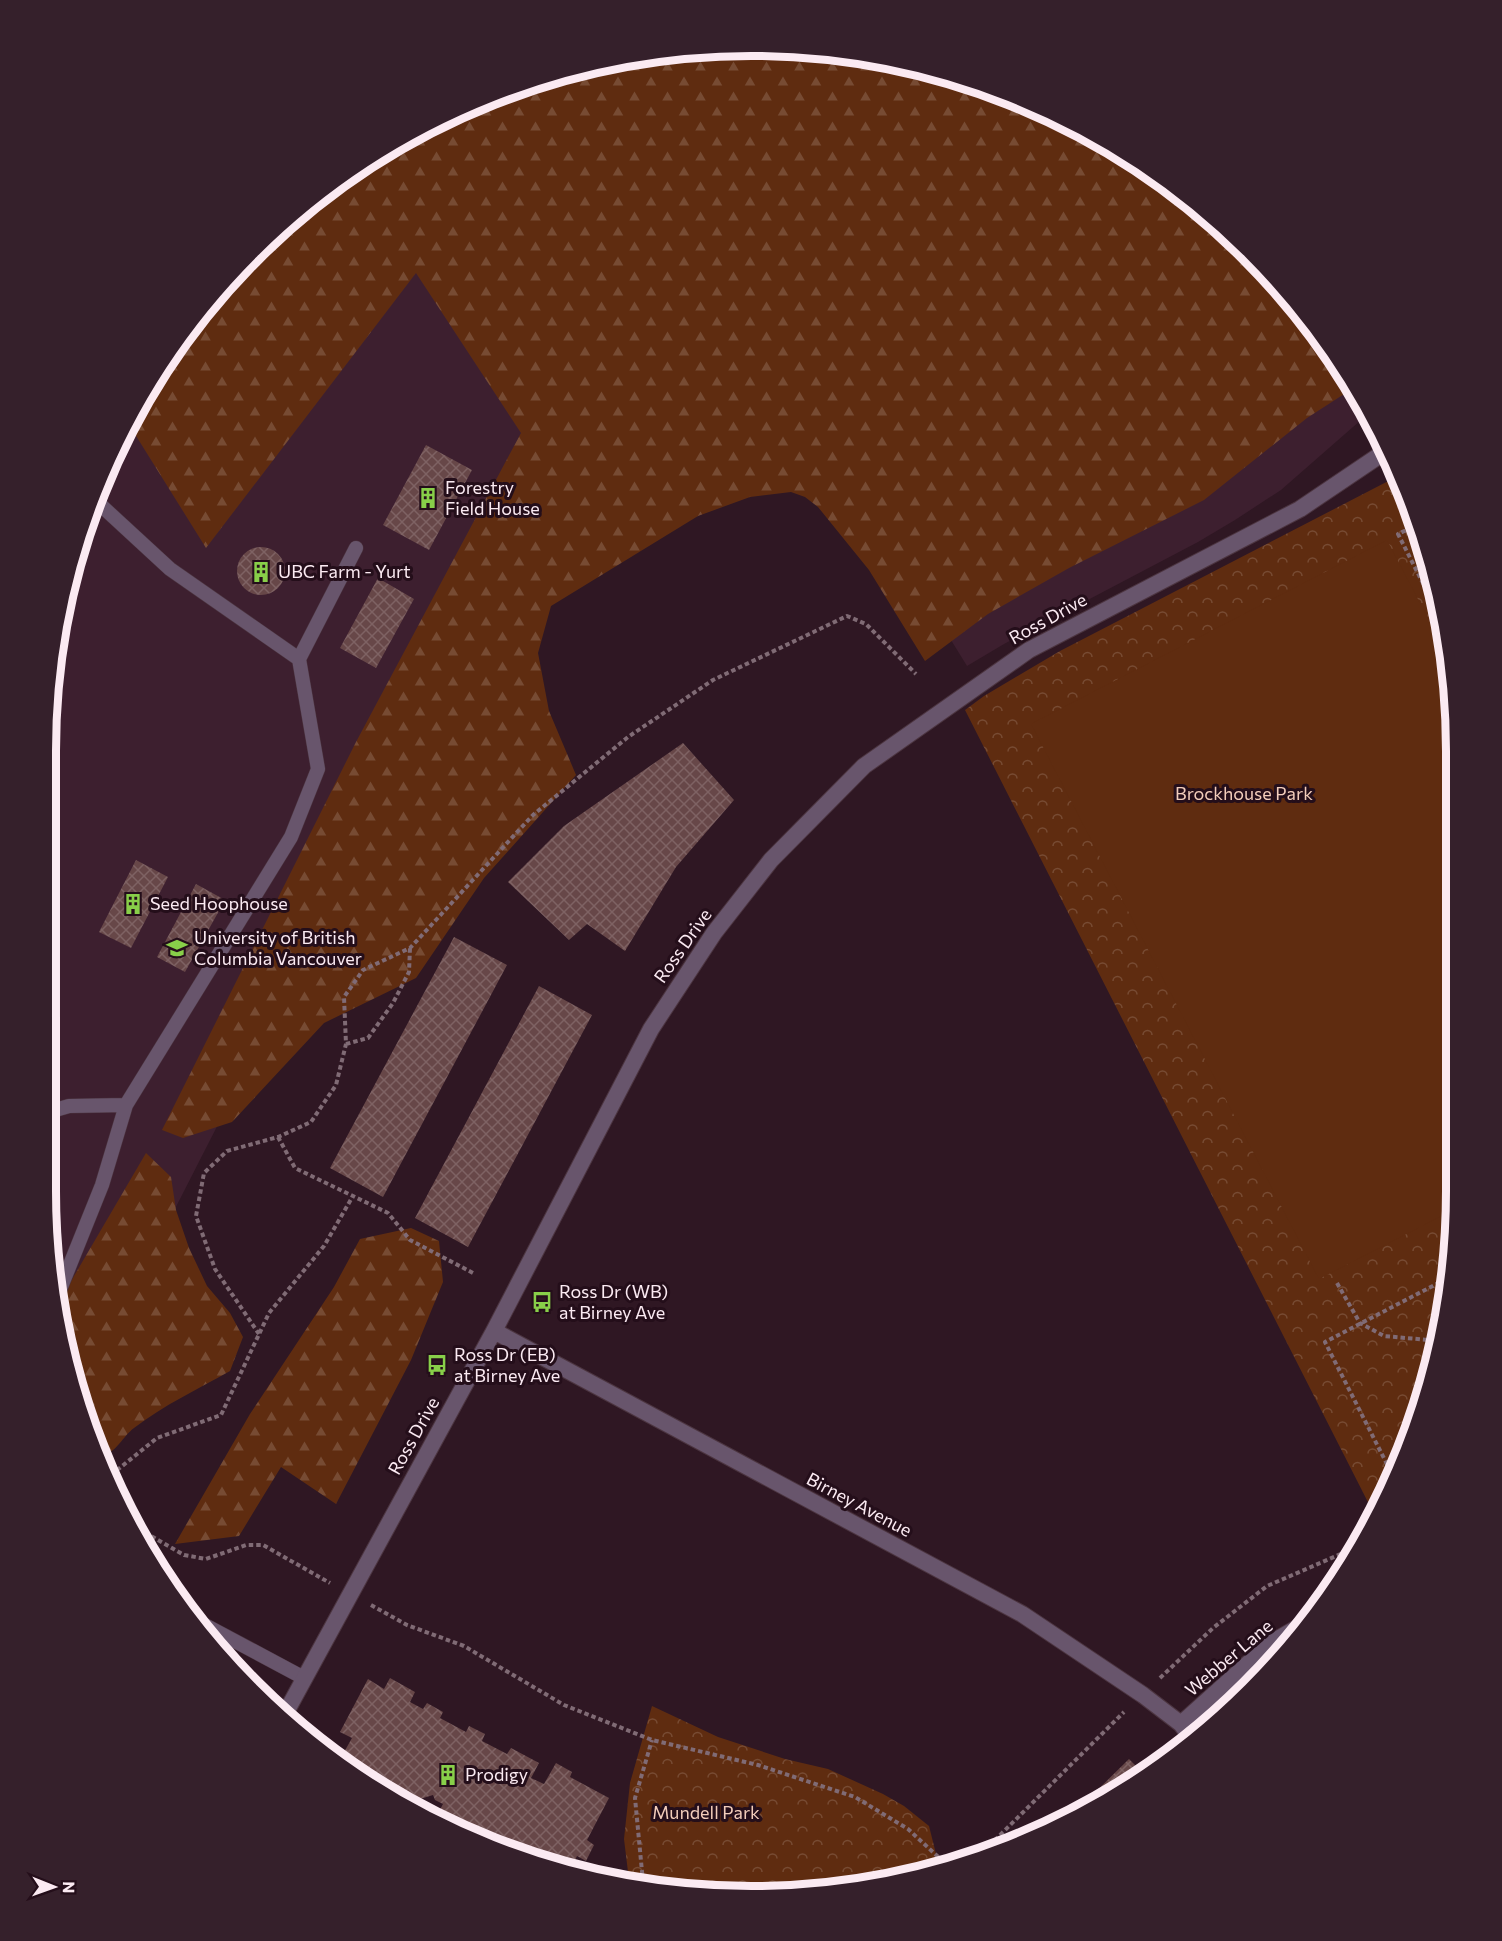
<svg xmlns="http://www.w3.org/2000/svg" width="1502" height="1941" font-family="Commissioner,sans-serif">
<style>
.built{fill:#3d1f2f}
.forest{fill:url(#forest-firs)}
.park{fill:url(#park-crowns)}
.pitch{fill:#5f2c10}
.building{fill:url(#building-cross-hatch)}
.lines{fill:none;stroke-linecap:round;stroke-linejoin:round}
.service-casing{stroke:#4c3540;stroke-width:15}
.minor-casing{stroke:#4c3540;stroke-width:18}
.path{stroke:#806b75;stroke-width:4;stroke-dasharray:4.5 3;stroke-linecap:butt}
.service{stroke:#68556c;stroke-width:14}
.minor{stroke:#68556c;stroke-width:16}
.labels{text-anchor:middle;stroke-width:6;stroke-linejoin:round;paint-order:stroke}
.poi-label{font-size:18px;fill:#fbeaf2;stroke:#240e1a;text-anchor:start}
.street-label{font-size:18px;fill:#fbeaf2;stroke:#240e1a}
.park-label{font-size:18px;fill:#f3cdbb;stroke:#240e1a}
.rim{fill:none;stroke:#fbeaf2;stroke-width:8}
</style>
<defs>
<pattern id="forest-firs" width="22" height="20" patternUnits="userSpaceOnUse" patternTransform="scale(1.5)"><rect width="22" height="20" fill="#5f2c10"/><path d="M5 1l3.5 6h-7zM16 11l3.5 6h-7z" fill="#774b33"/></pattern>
<pattern id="park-crowns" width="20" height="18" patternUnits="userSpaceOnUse" patternTransform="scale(1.5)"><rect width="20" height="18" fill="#5f2c10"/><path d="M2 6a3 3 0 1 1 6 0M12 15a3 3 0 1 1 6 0" fill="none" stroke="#774b33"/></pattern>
<pattern id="building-cross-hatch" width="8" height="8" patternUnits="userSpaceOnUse" patternTransform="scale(1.5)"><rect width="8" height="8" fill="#674748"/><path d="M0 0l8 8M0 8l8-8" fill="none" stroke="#7e6263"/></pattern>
</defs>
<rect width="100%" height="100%" fill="#2f1723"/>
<path class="built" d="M797 46 933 69 1063 118 1181 191 1282 285 1362 398 1369 413 1281 490 1235 520 1198 542 1004 644 967 666 801 397 484 603 79 1397 69 1373 45 1190 46 705 82 524 118 438 191 321 286 220 398 140 524 83 659 51Z"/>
<path class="forest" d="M797 46 933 69 1063 118 1181 191 1282 285 1355 387 1307 418 1204 500 1069 568 988 614 925 661 869 570 818 507 805 497 791 492 750 497 698 516 551 606 538 653 549 711 576 775 484 878 416 978 324 1023 232 1122 183 1138 162 1130 356 742 521 433 416 273 206 548 128 423 191 321 286 220 398 140 524 83 658 51Z
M146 1153 171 1177 176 1210 189 1248 207 1286 230 1313 243 1337 230 1371C198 1389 164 1405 134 1428 123 1436 116 1453 103 1455L69 1373 60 1300Z
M411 1228 439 1241 443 1282 411 1360 336 1504 281 1467 239 1536 175 1544 250 1414 334 1287 360 1239Z"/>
<path class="park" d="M1398 476 1420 524 1455 704 1457 1190 1443 1327 1403 1460 1374 1514 965 710 984 696 1060 651Z
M652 1706 718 1737 785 1759 828 1769 883 1794 904 1806 929 1826 940 1870 934 1872 751 1896 629 1880 624 1839 630 1783Z"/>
<path class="pitch" d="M1387 540 1444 649 1455 704 1457 1190 1455 1209 1319 1279 1031 724Z"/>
<path class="building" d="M426 445 472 470 429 550 383 525Z
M237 571a24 24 0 1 1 48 0a24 24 0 1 1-48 0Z
M378 578 414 599 376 668 340 648Z
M683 743 734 800 676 867 625 951 587 924 569 940 508 882 564 826Z
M136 860 168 877 131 948 99 932Z
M196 884 225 900 185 972 157 957Z
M454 937 507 965 383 1197 330 1168Z
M539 986 592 1015 468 1247 415 1218Z
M390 1678 415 1692 410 1702 423 1709 427 1703 443 1712 440 1718 466 1732 469 1726 485 1734 482 1741 507 1754 511 1748 539 1763 531 1778 544 1784 556 1763 572 1772 570 1777 609 1798 587 1840 594 1845 586 1861 577 1856 569 1872 436 1817 443 1804 435 1800 433 1795 404 1804 398 1802 331 1750 332 1748 343 1754 352 1738 340 1732 368 1679 384 1689Z
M1129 1759 1142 1772 1104 1801 1073 1814Z"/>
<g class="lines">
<defs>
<path id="service" d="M93 498 170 569 299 659
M45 1113 69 1106 126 1105
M59 1292 102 1185 126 1105 291 837 318 769 299 659 356 548
M201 1623 304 1678"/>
<path id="minor" d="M494 1331 1022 1614 1143 1695 1181 1724 1190 1736
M285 1714 494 1331 651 1029 714 933 771 860 864 766 1029 650 1300 509 1386 451
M1181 1724 1271 1643 1304 1624"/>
</defs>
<use href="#service" class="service-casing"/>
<use href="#minor" class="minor-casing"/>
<path class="path" d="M1419 524 1398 534 1436 609
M346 1044 368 1038 393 1003 409 972 410 948
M278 1137 295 1168 388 1213 410 1240 475 1274
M1337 1283 1360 1323 1384 1336 1439 1341
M259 1334 215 1269 196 1216 204 1173 227 1151 278 1137 311 1122 336 1085 346 1044 344 997 363 970 410 948 533 815 628 737 713 680 847 616 866 624 916 674
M111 1475 157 1438 221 1415 269 1313 324 1246 353 1196
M1394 1478 1325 1342 1448 1278
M132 1525 184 1555 206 1559 246 1545H263L330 1583
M371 1605 407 1625 464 1646 564 1705 652 1740 758 1765 855 1797 908 1829 948 1866
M1160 1678 1213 1628 1267 1586 1357 1547
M984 1851 1124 1712
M643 1882 635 1798 652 1740"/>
<use href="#service" class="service"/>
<use href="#minor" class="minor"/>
</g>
<defs>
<symbol id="building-bare" viewBox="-9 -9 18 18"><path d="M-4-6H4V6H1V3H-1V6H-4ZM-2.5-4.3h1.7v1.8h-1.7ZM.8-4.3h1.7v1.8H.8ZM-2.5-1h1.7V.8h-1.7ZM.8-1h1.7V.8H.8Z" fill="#88cf49" stroke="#240e1a" stroke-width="2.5" paint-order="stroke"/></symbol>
<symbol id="university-bare" viewBox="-9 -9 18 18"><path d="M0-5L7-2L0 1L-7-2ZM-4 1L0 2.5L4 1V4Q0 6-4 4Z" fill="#88cf49" stroke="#240e1a" stroke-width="2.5" paint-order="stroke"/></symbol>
<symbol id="bus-bare" viewBox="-9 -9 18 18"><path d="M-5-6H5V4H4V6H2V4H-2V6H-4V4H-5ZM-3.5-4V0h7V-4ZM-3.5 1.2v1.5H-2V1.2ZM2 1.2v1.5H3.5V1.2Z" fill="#88cf49" stroke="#240e1a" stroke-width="2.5" paint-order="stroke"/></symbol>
</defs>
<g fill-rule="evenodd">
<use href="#building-bare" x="413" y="483" width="30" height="30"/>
<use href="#building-bare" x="246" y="557" width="30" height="30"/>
<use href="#building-bare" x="118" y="889" width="30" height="30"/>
<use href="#university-bare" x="162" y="933" width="30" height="30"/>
<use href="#bus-bare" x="527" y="1287" width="30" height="30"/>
<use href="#bus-bare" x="422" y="1350" width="30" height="30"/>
<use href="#building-bare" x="433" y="1760" width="30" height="30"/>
</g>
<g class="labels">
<g class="poi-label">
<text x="445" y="494">Forestry<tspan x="445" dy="21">Field House</tspan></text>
<text x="278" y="578">UBC Farm - Yurt</text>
<text x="150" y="910">Seed Hoophouse</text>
<text x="194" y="944">University of British<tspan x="194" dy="21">Columbia Vancouver</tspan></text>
<text x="559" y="1298">Ross Dr (WB)<tspan x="559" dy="21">at Birney Ave</tspan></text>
<text x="454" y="1361">Ross Dr (EB)<tspan x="454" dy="21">at Birney Ave</tspan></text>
<text x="465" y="1781">Prodigy</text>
</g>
<g class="street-label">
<text transform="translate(1048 619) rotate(-29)" y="6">Ross Drive</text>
<text transform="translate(683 946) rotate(-55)" y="6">Ross Drive</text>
<text transform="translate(414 1436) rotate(-61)" y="6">Ross Drive</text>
<text transform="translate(859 1505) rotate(28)" y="6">Birney Avenue</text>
<text transform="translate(1229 1658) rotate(-40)" y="6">Webber Lane</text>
</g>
<g class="park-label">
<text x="1244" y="800">Brockhouse Park</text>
<text x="706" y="1819">Mundell Park</text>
</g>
</g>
<path d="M0 0H1502V1941H0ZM751 56H751A695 695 0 0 1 1446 751V1191A695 695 0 0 1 751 1886H751A695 695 0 0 1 56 1191V751A695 695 0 0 1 751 56Z" fill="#35202b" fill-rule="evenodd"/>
<path class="rim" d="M751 56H751A695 695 0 0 1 1446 751V1191A695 695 0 0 1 751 1886H751A695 695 0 0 1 56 1191V751A695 695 0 0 1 751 56Z"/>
<g transform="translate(54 1887) rotate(91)" stroke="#240e1a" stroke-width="4.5" paint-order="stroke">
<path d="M0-4.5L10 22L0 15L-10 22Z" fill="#fbeaf2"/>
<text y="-9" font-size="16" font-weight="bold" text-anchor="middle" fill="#fbeaf2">N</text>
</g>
</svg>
